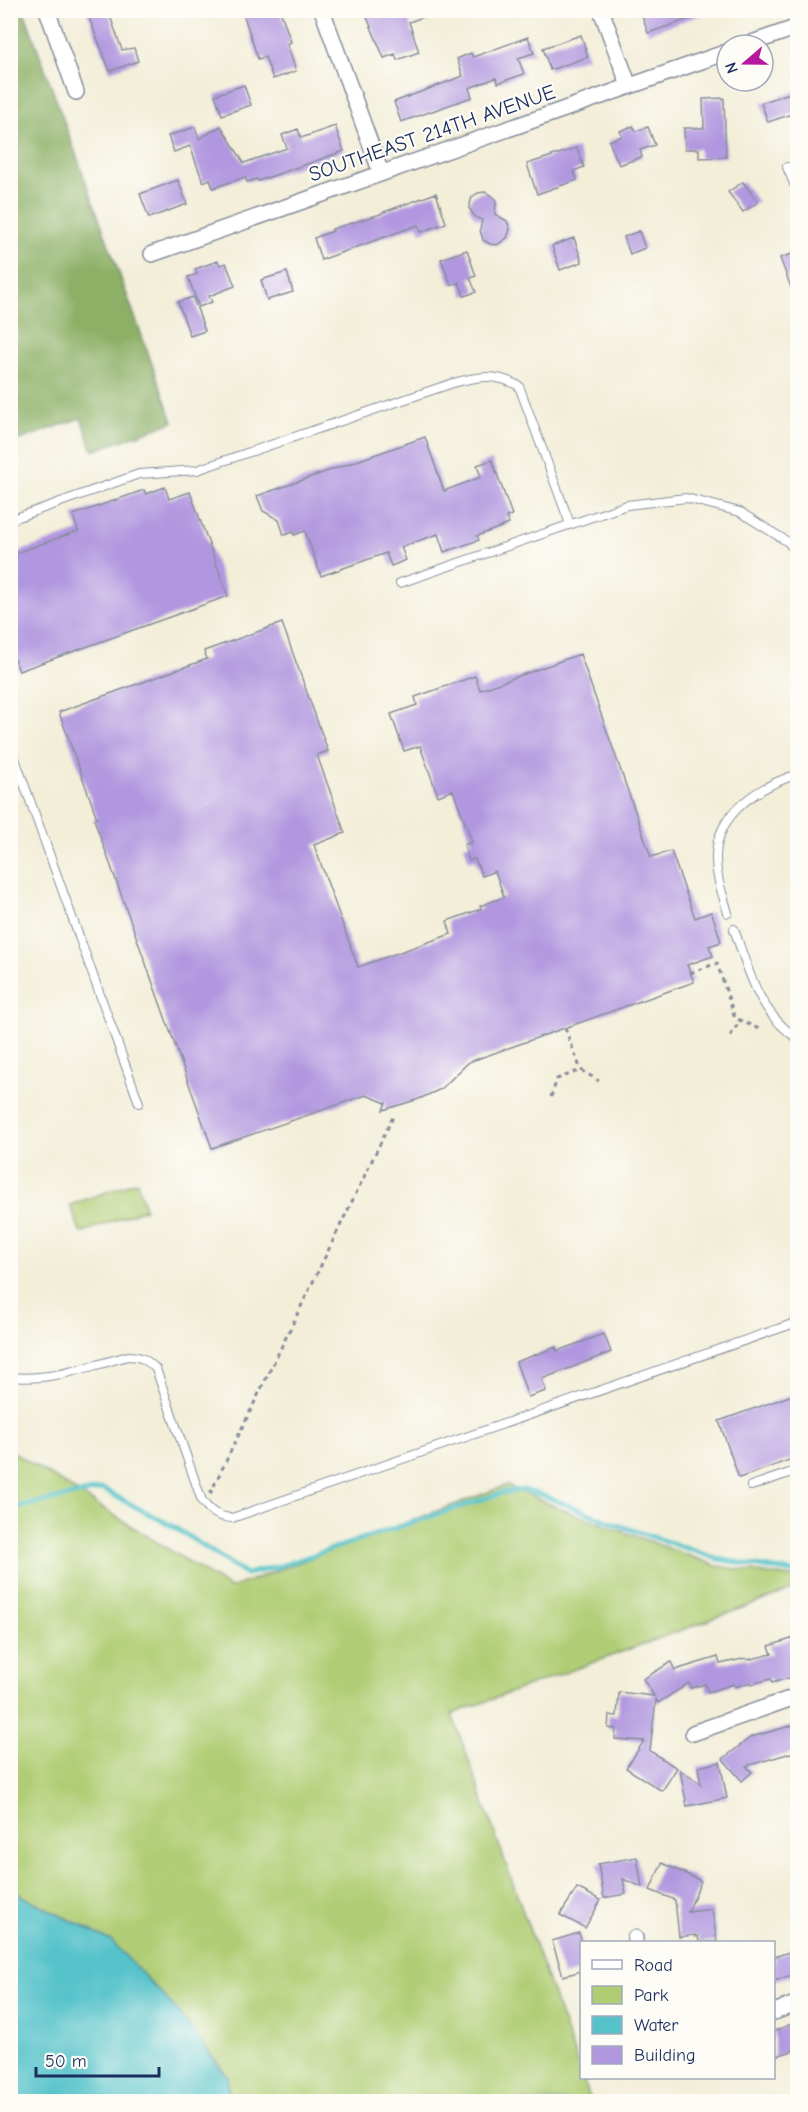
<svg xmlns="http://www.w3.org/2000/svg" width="808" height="2112" font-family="'Comic Neue',sans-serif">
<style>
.green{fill:#b0cd74;stroke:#667e69;stroke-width:1.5}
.forest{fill:#8cb066;stroke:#547062;stroke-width:1.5}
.water{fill:#56c3ca;stroke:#387994;stroke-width:1.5}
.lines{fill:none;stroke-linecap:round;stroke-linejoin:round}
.stream{stroke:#56c3ca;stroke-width:5}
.building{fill:#b197df}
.service-casing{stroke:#878e9b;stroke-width:10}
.minor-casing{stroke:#878e9b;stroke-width:18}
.path{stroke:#878e9b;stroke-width:3;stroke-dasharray:4.5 4.5;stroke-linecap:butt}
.service{stroke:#fff;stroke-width:8}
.minor{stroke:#fff;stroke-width:15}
.labels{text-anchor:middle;stroke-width:4.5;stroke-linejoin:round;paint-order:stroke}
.street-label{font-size:21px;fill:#1b2f5e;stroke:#fdfcf7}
</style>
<rect width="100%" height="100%" fill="#fdfcf7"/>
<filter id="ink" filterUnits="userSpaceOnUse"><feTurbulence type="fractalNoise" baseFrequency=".0167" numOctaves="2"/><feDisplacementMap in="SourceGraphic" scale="12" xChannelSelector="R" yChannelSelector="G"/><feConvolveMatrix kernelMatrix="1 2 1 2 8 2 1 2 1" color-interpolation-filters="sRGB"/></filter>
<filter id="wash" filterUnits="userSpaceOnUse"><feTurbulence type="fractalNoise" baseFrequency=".008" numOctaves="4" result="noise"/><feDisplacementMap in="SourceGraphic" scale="24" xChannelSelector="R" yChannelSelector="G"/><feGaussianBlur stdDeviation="1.35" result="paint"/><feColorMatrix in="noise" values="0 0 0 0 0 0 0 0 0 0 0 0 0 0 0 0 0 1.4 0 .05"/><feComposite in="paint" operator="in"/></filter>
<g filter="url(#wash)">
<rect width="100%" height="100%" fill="#f3eed8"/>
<path class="green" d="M137 1181 145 1209 81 1233 70 1205Z
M10 1450 230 1588 507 1485 561 1509 717 1566 797 1578V1588L452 1714 591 2101H229L228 2077 174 2007 111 1941 11 1890Z"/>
<path class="forest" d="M10 11H24L173 422 93 451 81 418 11 443Z"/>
<path class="water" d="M10 1890 111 1941 174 2007 228 2077 229 2101H11Z"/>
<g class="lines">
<path class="stream" d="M10 1509 102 1489 174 1527 246 1574 280 1566 505 1492 523 1490 542 1495 618 1525 718 1559 798 1573"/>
</g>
<g id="blocks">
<path class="building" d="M86 10H108L122 50 134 48 138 61 110 71Z
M242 10H280L291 42 287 44 296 71 273 79 265 57 258 59Z
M364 10H436L437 12 409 22 419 52 397 60 395 54 384 58Z
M640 10H705L706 13 648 33Z
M581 35 588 57 550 70 543 48Z
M528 37 534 53 518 58 524 74 498 83 496 78 469 88 472 97 401 122 394 102 463 76 457 59 471 53 473 57Z
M244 85 251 105 222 115 215 95Z
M798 90V112L768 122 761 103Z
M724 98 726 157 699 158V149H685L684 128H704L703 99Z
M221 126 244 163 287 148 282 135 298 129 301 138 335 126 344 151 258 181 257 179 247 182 245 177 213 188 210 179 203 182 190 146 174 152 168 136 195 127 199 139Z
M633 126 636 131 648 127 655 145 640 150 642 157 619 165 609 141 622 136 620 131Z
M577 148 584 167 574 171 577 180 537 194 527 164Z
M178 180 187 204 149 218 140 194Z
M743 182 758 202 743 212 728 192Z
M485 192 493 197 496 201 495 214 507 221 510 229 507 238 497 245 490 244 483 240 480 230 482 220 475 217 469 208 472 197 478 193Z
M436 193 446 223 421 232 418 225 321 260 314 238 333 231 332 229 381 214V213Z
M639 231 645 248 630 254 624 237Z
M574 238 582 262 560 270 552 246Z
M467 250 476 276 470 278 476 292 464 296 459 282 451 285 441 259Z
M798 252V300L796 301 780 258Z
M218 261 220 265 226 263 235 286 209 296 212 302 199 307 188 277 197 274 195 269Z
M287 272 293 292 267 300 261 280Z
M193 297 205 331 190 336 178 302Z
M425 437 444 491 481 477 477 465 492 460 512 515 506 517 509 524 477 536 479 540 444 552 438 534 401 547 406 560 391 566 386 553 321 576 305 531 294 535 293 532 284 535 279 520 263 511 257 496Z
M165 487 169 499 190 492 228 596 19 671 10 648V555L78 531 73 515 144 490 146 494Z
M282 623 328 751 317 755 345 833 314 845 358 967 451 934 447 921 481 909 480 906 504 897 495 871 482 876 475 859 469 861 464 845 472 842 453 790 438 796 420 746 404 751 391 714 417 705 415 697 475 676 480 690 580 654 651 857 671 851 695 918 711 912 714 919 721 942 709 946 713 956 687 965 694 982 469 1062 441 1089 419 1099 383 1110 386 1103 366 1095 212 1148 94 819 97 818 59 712 207 659 204 651Z
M604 1334 611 1352 542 1379 546 1391 528 1397 516 1362 556 1347 557 1351Z
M798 1393V1457L739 1478 719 1421Z
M794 1638 798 1656 794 1658 795 1661 791 1662 795 1676 772 1683 771 1679 751 1684V1682L735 1687 734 1684 708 1692 705 1684 691 1688 689 1683 658 1703 656 1699 650 1751 677 1768 662 1791 626 1768 644 1741 615 1739 616 1729 608 1728 609 1715 617 1716 619 1692 654 1696 643 1679 671 1662 675 1670 718 1657 720 1664 746 1658 747 1660 772 1654 769 1646Z
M794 1725 798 1737V1751L746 1766 752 1772 742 1781 723 1759 751 1737Z
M720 1762 727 1798 687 1806 680 1770 701 1784 698 1767Z
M637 1857 642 1887 623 1879 626 1894 604 1898 598 1864Z
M662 1863 701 1881 688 1912 712 1909 717 1942H699L698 1936 695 1937V1935L679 1937 675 1900 650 1890Z
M577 1888 601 1900 585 1928 560 1915Z
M579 1933 582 1942V1971L563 1976 552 1941Z
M798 1949V1973L774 1981V1957Z
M792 2024 798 2041V2049L774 2057V2031Z"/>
</g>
</g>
<g filter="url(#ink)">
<use href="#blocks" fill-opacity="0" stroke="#878e9b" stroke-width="1.5"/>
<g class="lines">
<defs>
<path id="service" d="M787 167 798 193
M10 520 139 474 197 470 453 383C479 376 495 373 519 386L570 524
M400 583 627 505 686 498 740 512 788 542 798 554
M10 745 139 1103
M728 913C723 895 716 878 716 859 715 813 760 786 798 774
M734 929C749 972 758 1012 798 1039
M10 1377C52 1381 88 1367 128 1356 141 1356 147 1360 156 1369L202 1501C211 1512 217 1517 232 1518L798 1322
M751 1486 798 1470"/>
<path id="minor" d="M47 10 76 92
M322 10 381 173
M601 10 629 86
M746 45 798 27
M152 254 727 52
M693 1733 798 1696
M635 1938V1942
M774 2012 798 2003"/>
</defs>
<use href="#service" class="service-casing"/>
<use href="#minor" class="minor-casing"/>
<path class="path" d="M690 973 717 963 735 1018 761 1030
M565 1028 581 1070 599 1081
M730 1036 740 1021
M551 1097 557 1079 581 1070
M210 1494 393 1117"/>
<use href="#service" class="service"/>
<use href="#minor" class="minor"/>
</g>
</g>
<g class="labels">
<g class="street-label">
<text transform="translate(432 133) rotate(-19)" y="7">SOUTHEAST 214TH AVENUE</text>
</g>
</g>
<rect width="808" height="2112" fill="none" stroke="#fdfcf7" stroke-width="36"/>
<rect x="580" y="1941" width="195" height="138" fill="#fdfcf7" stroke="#a3aaba" stroke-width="1.5"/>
<rect x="592" y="1960" width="30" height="9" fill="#ffffff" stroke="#a3aaba" stroke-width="1.5"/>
<text x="634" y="1971" font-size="18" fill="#1b2f5e">Road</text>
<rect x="592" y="1986" width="30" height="18" fill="#b0cd74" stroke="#a3aaba" stroke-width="1.5"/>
<text x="634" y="2001" font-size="18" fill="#1b2f5e">Park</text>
<rect x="592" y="2016" width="30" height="18" fill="#56c3ca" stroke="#a3aaba" stroke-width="1.5"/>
<text x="634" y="2031" font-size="18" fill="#1b2f5e">Water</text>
<rect x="592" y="2046" width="30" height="18" fill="#b197df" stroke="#a3aaba" stroke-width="1.5"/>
<text x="634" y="2061" font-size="18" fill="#1b2f5e">Building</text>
<g transform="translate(745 63) rotate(250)"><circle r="28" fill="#fdfcf7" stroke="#a3aaba" stroke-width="1.5"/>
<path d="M0-4.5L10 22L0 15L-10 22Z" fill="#b5179e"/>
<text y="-9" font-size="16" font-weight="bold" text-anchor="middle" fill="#1b2f5e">N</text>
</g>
<path d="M36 2067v9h123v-9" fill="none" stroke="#1b2f5e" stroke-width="3"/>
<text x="45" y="2067" font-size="18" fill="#1b2f5e" stroke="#fdfcf7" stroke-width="4.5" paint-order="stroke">50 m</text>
</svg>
